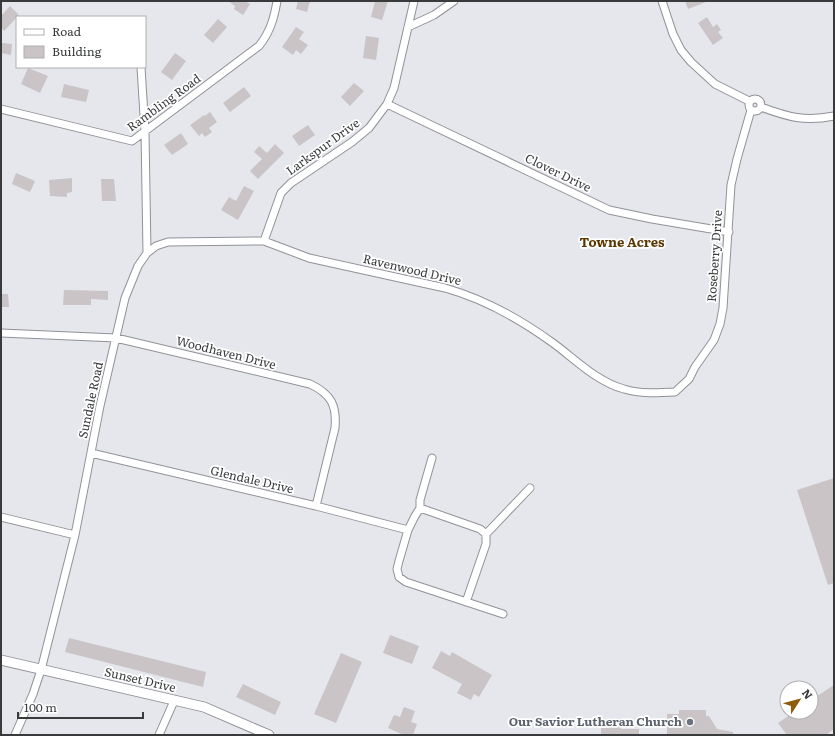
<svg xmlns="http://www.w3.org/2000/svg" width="835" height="736" font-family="Literata,serif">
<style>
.building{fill:#cac4c7}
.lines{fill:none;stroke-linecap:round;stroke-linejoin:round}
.minor-casing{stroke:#909298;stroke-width:9}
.secondary-casing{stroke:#909298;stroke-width:11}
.minor{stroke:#fff;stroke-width:7}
.secondary{stroke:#fff;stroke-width:9}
.worship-dot{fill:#6b7280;stroke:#fff;stroke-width:1.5}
.labels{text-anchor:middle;stroke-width:3.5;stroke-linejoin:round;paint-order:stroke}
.street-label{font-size:12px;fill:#393a3c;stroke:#fff}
.worship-label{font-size:12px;font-weight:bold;fill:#5b616d;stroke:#fff;text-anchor:end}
.neighbourhood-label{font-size:13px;font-weight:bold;fill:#5a3700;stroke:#fff}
</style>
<rect width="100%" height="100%" fill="#e5e7ed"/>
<path class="building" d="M228 1H245L250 4 243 15 234 9 235 6Z
M298 1H310L307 12 296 9Z
M375 1H388L382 20 371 17Z
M685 1H706V2L688 9Z
M10 6 19 15 4 31 1 27V16Z
M707 17 713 27 717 24 721 30 718 32 723 38 713 45 698 23Z
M218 19 227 27 213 43 204 35Z
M296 27 304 32 299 39 308 45 301 54 296 50 293 55 282 47Z
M366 36 379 38 376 60 363 58Z
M2 43 12 44 11 55 1 53Z
M175 53 186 61 172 80 161 72Z
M28 68 48 76 40 93 21 84Z
M354 83 364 91 350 106 341 97Z
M64 84 89 90 86 102 61 97Z
M244 87 251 96 230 112 223 103Z
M210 112 217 122 209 128 212 132 205 137 202 133 199 136 190 125 204 115 205 116Z
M308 125 315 135 299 146 292 136Z
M181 133 188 144 172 155 164 145Z
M275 144 284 153 258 179 250 171 262 159 254 152 259 146 267 153Z
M16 173 35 181 30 192 12 184Z
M72 178V192L67 193V197L50 196 49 180Z
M101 179H114L116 201H102Z
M244 186 254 191 238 220 221 210 229 197 236 201Z
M64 290 108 291V300L91 299V305H63Z
M1 294H8L9 307H1Z
M834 478V583L828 585 797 490Z
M390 635 419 646 412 664 383 653Z
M69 638 206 672 203 687 65 652Z
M441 651 450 656 452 652 492 675 479 697 474 694 471 700 457 693 462 684 432 668Z
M341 653 362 662 336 723 314 714Z
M243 684 281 702 275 715 236 697Z
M834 685V729L826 735H787L778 723 794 712H811V700Z
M404 707 415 711 411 722 417 724 413 735H404L388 728 394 715 400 717Z
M679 710H706V716H709L717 729 733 732V735H667V714H679Z
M609 718H622L621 729H639V735H601V728H608Z"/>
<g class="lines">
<defs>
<path id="minor" d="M662 1 673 34 681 50 691 62 715 84 749 101
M408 27 434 15 454 1
M749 105a6 6 0 1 1 12 0a6 6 0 1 1-12 0Z
M387 104 609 210 652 219 729 232
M761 107C788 117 805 122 834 116
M1 109 132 141 259 46C270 32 274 19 277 1
M264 241 281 193 291 183 352 142 369 128 387 104 394 88 414 1
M147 253 156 246 168 242 264 241 309 258 445 288C484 299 520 319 553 343 575 359 597 382 624 389 640 394 658 393 675 392L689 379 695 367 714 340 720 324 723 308 731 185 737 159 751 110
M1 333 116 338 310 384C331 394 337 405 335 428L316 506
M91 453 316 506 408 530
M432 458 420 500V508L415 516 408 530 399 561 397 569 399 577 406 582 503 614
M420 508 480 529 486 534V544L466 602
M1 517 75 535
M486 534 530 488
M15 735 33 694 41 670 75 535 100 406 125 298 138 266 147 253 145 132 141 67
M159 735 174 701"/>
<path id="secondary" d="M1 660 204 707 269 735"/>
</defs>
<use href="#minor" class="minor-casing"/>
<use href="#secondary" class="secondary-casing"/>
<use href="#minor" class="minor"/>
<use href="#secondary" class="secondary"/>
</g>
<circle class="worship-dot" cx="690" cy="722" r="4"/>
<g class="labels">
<g class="street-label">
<text transform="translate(164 103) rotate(-36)" y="4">Rambling Road</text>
<text transform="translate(323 147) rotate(-36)" y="4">Larkspur Drive</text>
<text transform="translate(558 173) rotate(26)" y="4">Clover Drive</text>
<text transform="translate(715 256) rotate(-86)" y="4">Roseberry Drive</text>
<text transform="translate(412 270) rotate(13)" y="4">Ravenwood Drive</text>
<text transform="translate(226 353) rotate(14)" y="4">Woodhaven Drive</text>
<text transform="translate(91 400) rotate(-78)" y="4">Sundale Road</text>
<text transform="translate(252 480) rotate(13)" y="4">Glendale Drive</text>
<text transform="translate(140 680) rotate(13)" y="4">Sunset Drive</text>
</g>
<g class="worship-label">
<text x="682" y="726">Our Savior Lutheran Church</text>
</g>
<g class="neighbourhood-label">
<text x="622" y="247">Towne Acres</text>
</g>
</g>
<rect width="835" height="736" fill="none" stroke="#393a3c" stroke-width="4"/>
<rect x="16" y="16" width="130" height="52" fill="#ffffff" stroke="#b0b0b1"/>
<rect x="24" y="29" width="20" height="6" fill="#ffffff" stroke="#b0b0b1"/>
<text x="52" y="36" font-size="12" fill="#393a3c">Road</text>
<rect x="24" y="46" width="20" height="12" fill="#cac4c7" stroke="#b0b0b1"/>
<text x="52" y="56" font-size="12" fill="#393a3c">Building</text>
<g transform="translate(799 700) rotate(54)"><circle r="19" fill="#ffffff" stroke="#b0b0b1"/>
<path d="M0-3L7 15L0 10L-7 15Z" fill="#8f5c0c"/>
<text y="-6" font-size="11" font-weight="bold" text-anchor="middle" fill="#393a3c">N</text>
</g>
<path d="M18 712v6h125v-6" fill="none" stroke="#393a3c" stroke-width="2"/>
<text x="24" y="712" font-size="12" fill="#393a3c" stroke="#ffffff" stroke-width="3" paint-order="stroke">100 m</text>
</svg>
